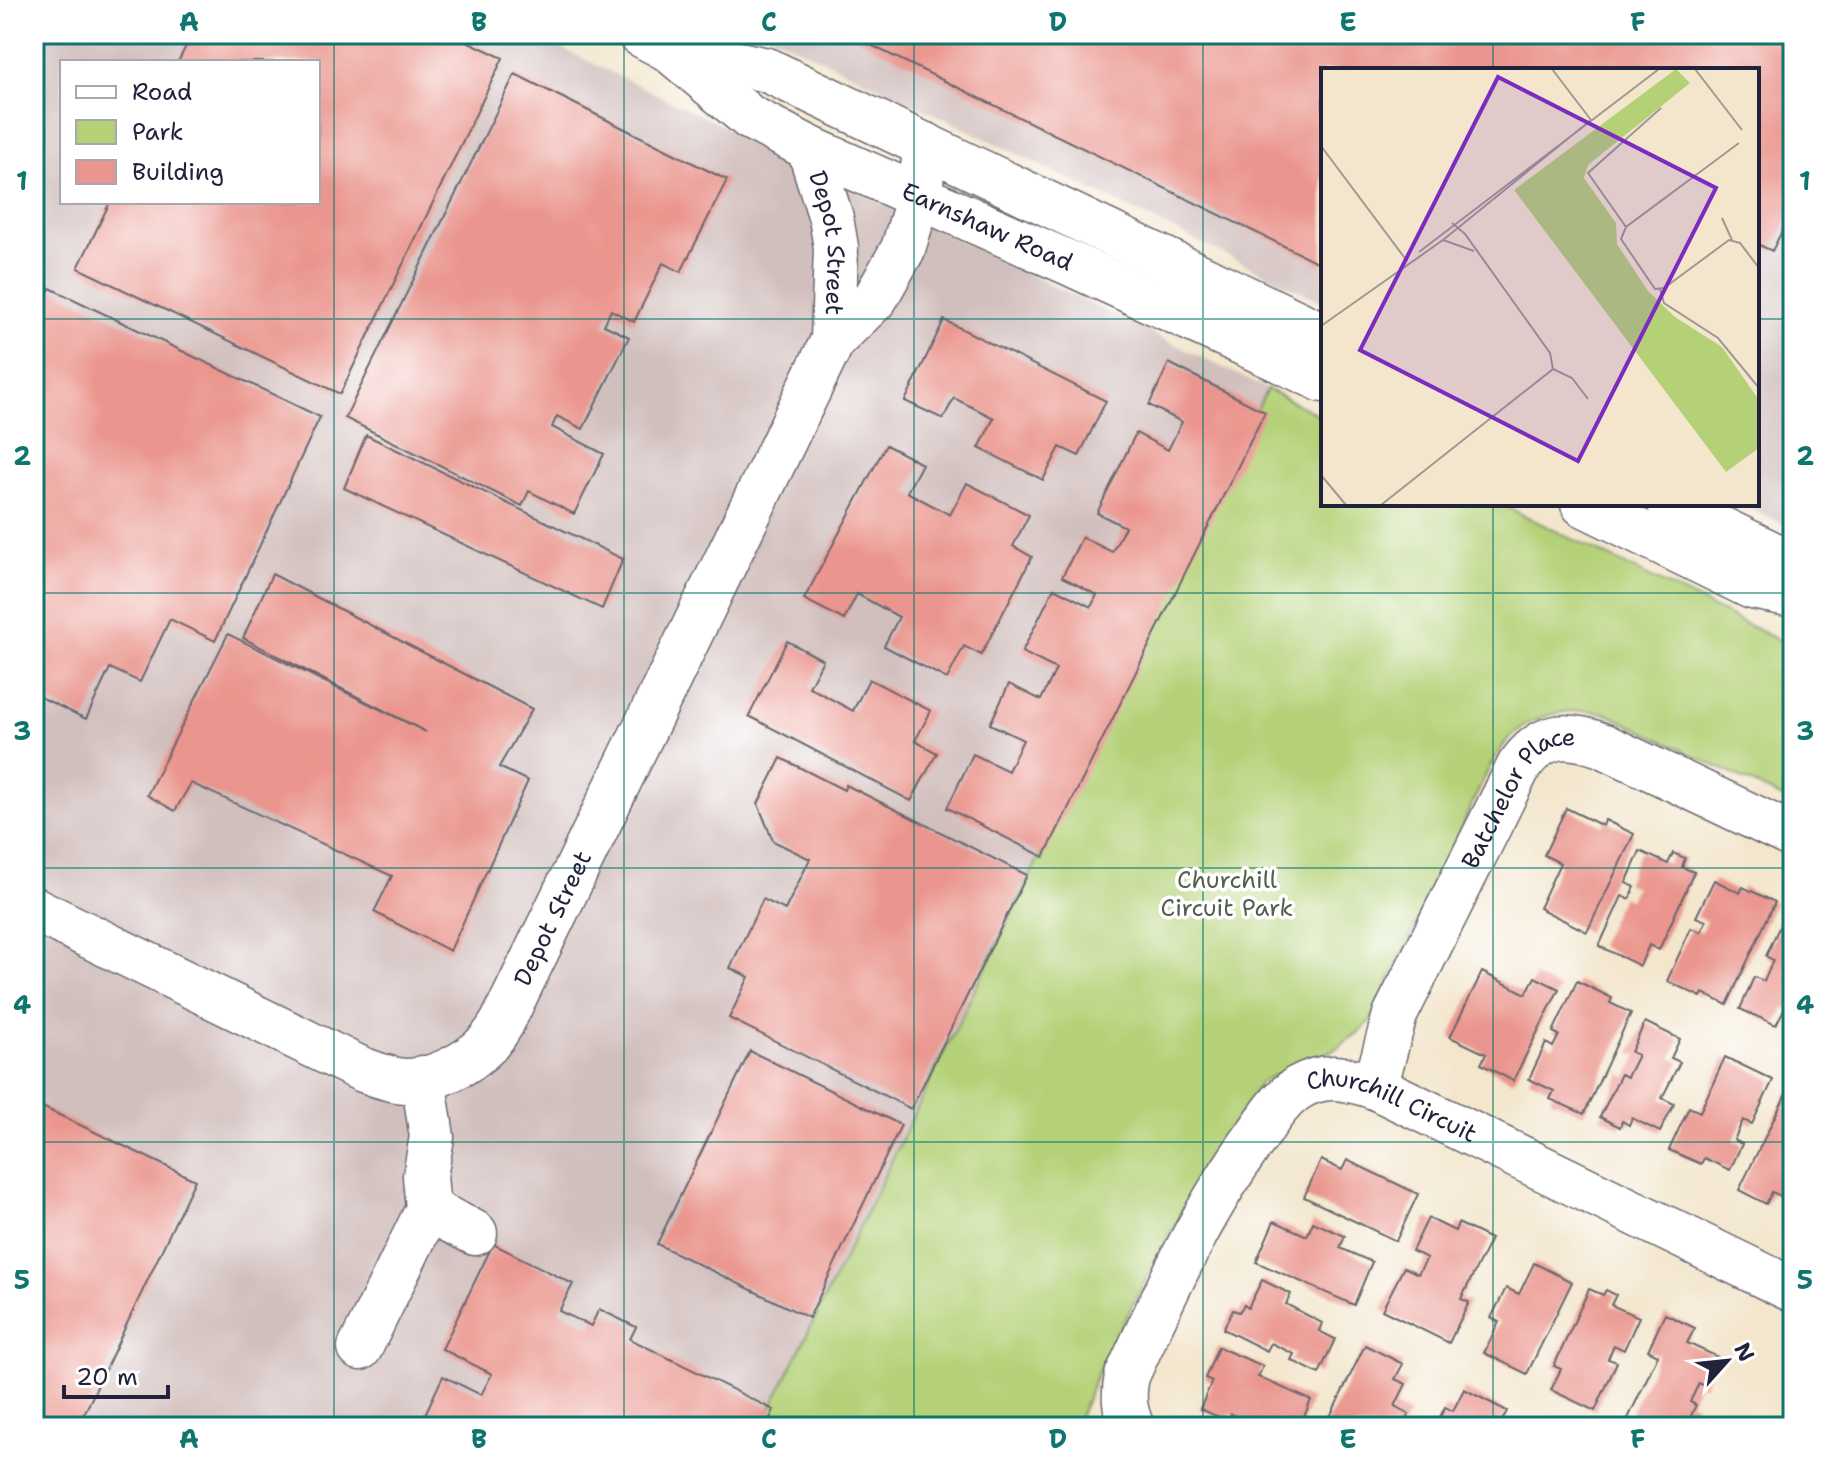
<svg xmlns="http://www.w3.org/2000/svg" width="1827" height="1461" font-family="'Shantell Sans',sans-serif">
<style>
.industrial{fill:#d1bfbd;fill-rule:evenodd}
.green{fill:#b4d177;stroke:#6b7a59;stroke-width:2}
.building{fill:#ea958d}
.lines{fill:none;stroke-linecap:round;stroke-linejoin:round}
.minor-casing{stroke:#6b676e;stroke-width:47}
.minor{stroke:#fff;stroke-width:44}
.grid{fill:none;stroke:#0f766e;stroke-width:2;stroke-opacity:0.55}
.labels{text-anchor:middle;stroke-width:7;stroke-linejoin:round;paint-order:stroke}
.street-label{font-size:24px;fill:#22223b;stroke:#fff}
.park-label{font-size:24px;fill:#555f50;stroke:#fff}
.inset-road{fill:none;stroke:#9f9893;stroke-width:2}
.view{fill:#7b2cbf;fill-opacity:0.15;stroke:#7b2cbf;stroke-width:4}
.inset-edge{fill:none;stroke:#22223b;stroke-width:4}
.neatline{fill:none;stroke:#0f766e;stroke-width:3}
.grid-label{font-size:26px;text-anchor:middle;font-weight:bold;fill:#0f766e}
</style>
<rect width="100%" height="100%" fill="#fff"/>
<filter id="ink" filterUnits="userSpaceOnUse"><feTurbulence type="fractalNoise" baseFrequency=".0125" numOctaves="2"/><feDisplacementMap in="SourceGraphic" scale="16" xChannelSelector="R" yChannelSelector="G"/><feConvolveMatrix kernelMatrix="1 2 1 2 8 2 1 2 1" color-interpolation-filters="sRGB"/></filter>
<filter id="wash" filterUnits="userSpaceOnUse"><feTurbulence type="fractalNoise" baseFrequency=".006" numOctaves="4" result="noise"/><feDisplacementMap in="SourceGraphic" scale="32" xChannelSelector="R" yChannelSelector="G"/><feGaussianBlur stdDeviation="1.8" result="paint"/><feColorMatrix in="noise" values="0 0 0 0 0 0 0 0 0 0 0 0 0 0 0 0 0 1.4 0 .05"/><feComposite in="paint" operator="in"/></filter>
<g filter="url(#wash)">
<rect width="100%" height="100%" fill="#f3e6cd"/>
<path class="industrial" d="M34 34H532L1267 389 762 1427H34ZM62 62H318V202H62Z
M769 34H1793V529L1742 504H1757V70H1323V302Z"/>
<path class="green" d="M1267 389 1323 417V504H1501L1793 647V803L1605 713C1570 707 1531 713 1506 742 1500 750 1495 759 1489 768L1372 1019 1362 1030 1337 1048 1262 1081 1214 1154 1151 1269 1097 1374 1075 1427H762Z"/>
<g id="blocks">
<path class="building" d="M192 34H452L503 58 340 394 78 268 110 202H318V62H178Z
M848 34H1793V209L1772 251 1757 244V70H1323V265Z
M515 74 727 180 681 272 663 263 634 322 611 310 604 325 629 337 583 429 557 416 552 427 604 454 574 514 529 491 522 506 345 418Z
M50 288 320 417 215 641 170 619 140 682 110 668 86 719 34 694V322Z
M944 320 1106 401 1079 456 1060 447 1043 480 979 448 994 418 954 398 943 419 905 401Z
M1169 363 1265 412 1044 857 947 808 973 754 1008 771 1023 740 990 724 1009 684 1041 700 1056 669 1022 652 1054 588 1091 607 1097 595 1062 577 1082 537 1112 552 1125 527 1097 513 1136 433 1168 450 1182 422 1149 405Z
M366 435 623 559 602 609 344 488Z
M886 445 922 464 907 492 950 515 967 483 1029 515 1013 546 1032 557 981 655 964 646 947 679 884 646 899 617 857 594 844 620 804 599Z
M272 574 532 709 499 767 528 781 450 951 374 912 392 876 191 783 175 811 147 795 228 634 426 732 243 638Z
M787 641 823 660 809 687 853 711 869 679 931 711 915 741 937 753 911 801 749 716Z
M781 758 844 790 846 785 1027 875 911 1109 729 1018 749 977 730 968 763 899 785 910 810 859 773 841 758 804Z
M1566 808 1603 826 1605 820 1634 834 1587 932 1539 908 1560 863 1544 855Z
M1640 851 1668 864 1673 853 1685 858 1682 867 1694 872 1659 950 1649 945 1640 966 1599 946 1622 896 1629 899 1635 887 1626 883Z
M1714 880 1740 893 1743 887 1775 902 1727 1005 1703 993 1701 997 1667 981 1691 928 1701 932 1706 921 1696 917Z
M1786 912 1793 916V1011L1785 1007 1776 1025 1740 1009 1754 977 1764 981 1773 960 1766 956Z
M1482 972 1526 994 1535 977 1559 989 1513 1081 1481 1064 1486 1054 1450 1037Z
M1577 981 1612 998 1610 1003 1631 1013 1584 1114 1550 1099 1554 1091 1529 1079 1546 1043 1553 1047 1559 1035 1553 1032Z
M1645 1022 1680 1039 1671 1058 1680 1062 1662 1098 1674 1104 1660 1132 1632 1118 1629 1125 1622 1121 1620 1127 1600 1117 1621 1074 1627 1077 1638 1055 1631 1052Z
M750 1051 901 1125 809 1318 657 1244Z
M1725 1057 1773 1080 1752 1124 1743 1120 1734 1140 1742 1144 1730 1170 1704 1158 1701 1164 1669 1150 1689 1107 1700 1112Z
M1787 1092 1793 1095V1208L1787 1205 1790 1200 1772 1192 1766 1204 1739 1190Z
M34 1103 195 1180 78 1427H34Z
M1321 1160 1342 1170 1347 1160 1418 1194 1396 1241 1304 1197Z
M1428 1218 1455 1231 1458 1223 1491 1239 1461 1299 1469 1302 1449 1343 1382 1310 1404 1267 1418 1274 1427 1258 1412 1251Z
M1274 1221 1307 1236 1313 1222 1345 1236 1340 1248 1372 1262 1354 1305 1256 1262Z
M493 1244 573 1284 559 1311 591 1326 599 1309 636 1327 630 1339 774 1410 766 1427H419L443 1376 481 1395 492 1374 442 1349Z
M1534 1263 1572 1282 1527 1374 1484 1353 1499 1322 1491 1318 1506 1288 1519 1294Z
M1262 1280 1291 1294 1286 1304 1322 1323 1319 1331 1335 1339 1319 1374 1291 1360 1294 1354 1271 1343 1267 1351 1223 1329 1233 1310 1239 1312 1244 1305 1248 1308Z
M1589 1289 1603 1295 1606 1290 1616 1295 1611 1305 1639 1317 1624 1350 1614 1345 1608 1359 1617 1362 1595 1411 1551 1390 1561 1369 1554 1366Z
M1665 1314 1695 1328 1687 1343 1718 1357 1704 1386 1699 1383 1690 1402 1696 1405 1686 1427H1624L1658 1355 1648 1350Z
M1365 1345 1403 1364 1395 1379 1406 1384 1395 1406 1409 1414 1402 1427H1325Z
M1218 1347 1263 1366 1258 1377 1311 1400 1300 1427H1246L1248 1421 1231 1414 1228 1421 1200 1409 1212 1381 1205 1378Z
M1464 1389 1507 1411 1499 1427H1435L1445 1407 1453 1411Z"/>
</g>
</g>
<g filter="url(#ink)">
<use href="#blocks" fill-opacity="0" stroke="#6b676e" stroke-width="2"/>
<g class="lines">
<defs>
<g id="minor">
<path id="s1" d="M640 34 668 49 749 117 809 148 1067 262 1323 380"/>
<path d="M674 50 767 70 1323 335"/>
<path id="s2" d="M809 148 831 218 836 247 833 340"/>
<path d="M1583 504 1752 587 1793 595"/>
<path d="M1670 504 1781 558 1793 566"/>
<path id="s3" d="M34 909 361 1069C375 1074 389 1080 404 1081 432 1082 468 1064 488 1043 493 1037 498 1030 502 1023L833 340 875 299 903 249 919 196 926 145"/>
<path id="s4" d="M1375 1087 1395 1015 1519 766C1543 732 1567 732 1604 746L1793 836"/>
<path d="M428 1209 475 1233"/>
<path d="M360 1348 428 1209 425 1176 432 1137 423 1078"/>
<path id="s5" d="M1132 1427C1124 1409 1123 1395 1127 1376 1165 1293 1203 1208 1258 1134 1269 1118 1281 1099 1298 1088 1325 1072 1347 1078 1375 1087L1793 1290"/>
</g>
</defs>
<use href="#minor" class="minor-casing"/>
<use href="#minor" class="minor"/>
</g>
</g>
<path class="grid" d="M334 34V1427M624 34V1427M914 34V1427M1203 34V1427M1493 34V70M34 319H1323M1757 319H1793M1493 504V1427M34 593H1793M34 868H1793M34 1142H1793"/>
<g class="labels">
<g class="street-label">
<text dy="8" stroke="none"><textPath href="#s1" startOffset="400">Earnshaw Road</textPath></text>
<text dy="8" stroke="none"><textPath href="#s2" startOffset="98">Depot Street</textPath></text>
<text dy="8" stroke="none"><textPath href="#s4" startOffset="330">Batchelor Place</textPath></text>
<text dy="8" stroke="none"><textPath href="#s3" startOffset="644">Depot Street</textPath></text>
<text dy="8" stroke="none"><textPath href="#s5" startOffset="490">Churchill Circuit</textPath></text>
</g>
<g class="park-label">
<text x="1227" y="888">Churchill<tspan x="1227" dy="28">Circuit Park</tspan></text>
</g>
</g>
<g transform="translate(1321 68)">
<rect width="438" height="438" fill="#f3e6cd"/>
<path d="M355 1 369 15 267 97 263 110 295 155 296 176 327 223 354 249 401 279 438 332V380L405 404 193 122Z" fill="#b4d177"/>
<path class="inset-road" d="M231 1 270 52M374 1 421 62M418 75 305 159 300 171 334 221 343 220 408 172 419 175 438 200M0 78 86 193M401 150 411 172M305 159 267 105 340 40M122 172 153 183M98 184 338 1M339 221 343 235 397 270 438 320M0 258 122 172 270 52M232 301 251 310 267 331M0 407 25 437M60 437 232 301 229 285 144 166 131 155"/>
<path class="view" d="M177 9 395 120 257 393 39 282Z"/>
<rect width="438" height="438" class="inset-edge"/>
</g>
<rect width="1827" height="1461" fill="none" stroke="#fff" stroke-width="88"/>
<rect x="60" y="60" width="260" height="144" fill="#ffffff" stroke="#a7a7b1" stroke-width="2"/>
<rect x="76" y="86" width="40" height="12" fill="#ffffff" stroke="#a7a7b1" stroke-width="2"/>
<text x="132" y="100" font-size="24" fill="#22223b">Road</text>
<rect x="76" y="120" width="40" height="24" fill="#b4d177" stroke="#a7a7b1" stroke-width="2"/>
<text x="132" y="140" font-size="24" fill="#22223b">Park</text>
<rect x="76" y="160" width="40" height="24" fill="#ea958d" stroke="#a7a7b1" stroke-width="2"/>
<text x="132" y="180" font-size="24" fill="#22223b">Building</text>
<g transform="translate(1727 1361) rotate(63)" stroke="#ffffff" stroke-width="6" paint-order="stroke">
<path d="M0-6L14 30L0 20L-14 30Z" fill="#22223b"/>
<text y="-12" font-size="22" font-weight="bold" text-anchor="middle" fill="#22223b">N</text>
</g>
<path d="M64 1385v12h104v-12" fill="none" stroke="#22223b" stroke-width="4"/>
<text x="76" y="1385" font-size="24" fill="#22223b" stroke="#ffffff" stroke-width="6" paint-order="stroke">20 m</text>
<rect x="44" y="44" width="1739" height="1373" class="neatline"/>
<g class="grid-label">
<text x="189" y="31">A</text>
<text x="479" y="31">B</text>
<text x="769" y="31">C</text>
<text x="1058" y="31">D</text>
<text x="1348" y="31">E</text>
<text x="1638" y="31">F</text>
<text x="22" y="190">1</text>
<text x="1805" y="190">1</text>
<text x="22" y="465">2</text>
<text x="1805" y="465">2</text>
<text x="22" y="740">3</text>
<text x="1805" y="740">3</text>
<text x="22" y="1014">4</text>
<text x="1805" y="1014">4</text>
<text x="22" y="1289">5</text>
<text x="1805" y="1289">5</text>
<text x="189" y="1448">A</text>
<text x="479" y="1448">B</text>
<text x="769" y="1448">C</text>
<text x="1058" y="1448">D</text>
<text x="1348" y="1448">E</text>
<text x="1638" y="1448">F</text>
</g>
</svg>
